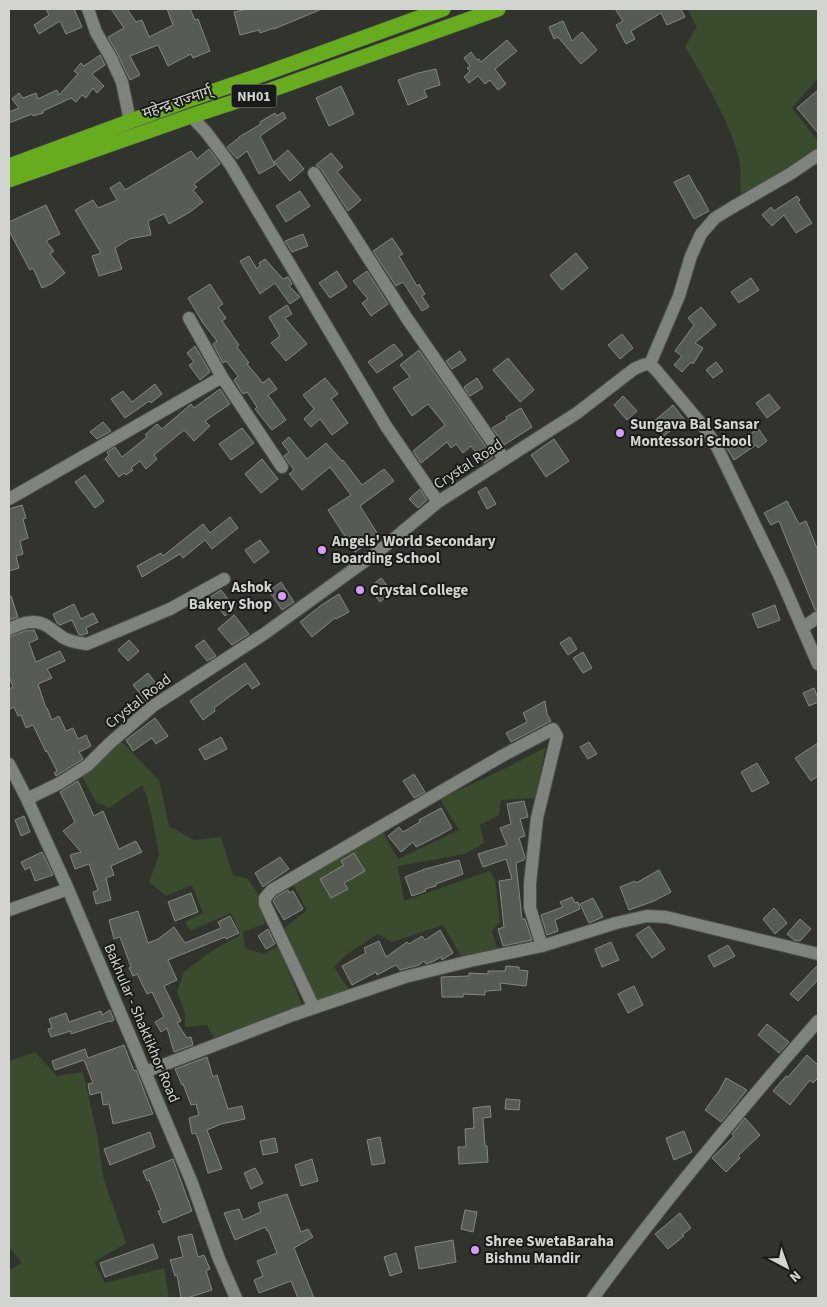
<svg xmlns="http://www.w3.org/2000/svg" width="827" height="1307" font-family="'Source Sans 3','Noto Sans Devanagari',sans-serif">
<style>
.green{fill:#3a4b2e}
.building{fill:#565b54;stroke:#848881}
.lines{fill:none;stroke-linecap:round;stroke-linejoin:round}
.minor-casing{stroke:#4c504a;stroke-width:14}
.highway-casing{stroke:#4c504a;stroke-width:16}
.minor{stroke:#7e837b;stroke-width:12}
.highway{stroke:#67ac1f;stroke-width:15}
.poi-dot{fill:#d89bf8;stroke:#191b18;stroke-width:2}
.labels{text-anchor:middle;stroke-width:4;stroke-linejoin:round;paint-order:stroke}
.shield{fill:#191b18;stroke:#9a9c99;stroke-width:1}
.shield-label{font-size:14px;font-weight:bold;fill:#d2d4d0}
.street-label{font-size:15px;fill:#d2d4d0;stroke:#191b18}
.poi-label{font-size:15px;font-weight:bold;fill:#d2d4d0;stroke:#191b18;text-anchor:start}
</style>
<rect width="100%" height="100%" fill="#30342d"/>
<path class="green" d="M687 9H818V78L792 108 818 141V147L768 180 741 194C740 183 741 170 739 159 729 119 705 82 685 46L697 27Z
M121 741 159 780 169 826 194 840 221 837 233 875 248 879 258 894 265 924 243 932 245 948 263 954 279 946 302 1005 214 1038 207 1025 185 1027V1013L177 992 184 972 213 950 239 936 240 932 231 913 190 931 185 922 203 913 192 885 166 896 149 882 159 855 152 817 147 797 142 785 109 808 96 802 82 776Z
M546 747 535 798 501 800 499 815 480 825 484 843 465 854 398 866 404 901 489 871 495 879 500 922 492 931 498 950 461 956 443 925 392 942 378 934 346 955 334 967 349 990 317 1001 284 928 307 910 292 883 310 875 382 831 398 859 459 830 440 799 508 767Z
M35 1052 57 1076 83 1072 97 1134 104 1180 126 1243 94 1262 105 1283 164 1268 169 1298H9V1270L22 1263 9 1247V1061Z"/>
<path class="building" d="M46 9H74L82 27 66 34 60 21 39 34 34 25 49 15Z
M111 9H127L136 22 142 20 149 37 173 25 167 9H190L195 20 198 19 210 51 193 58 191 54 168 66 158 45 130 56 140 75 130 80 118 55 108 37 124 28Z
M247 9H322L274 29V28L260 33 259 30 240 35 234 12Z
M615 9H681L685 17 667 25 661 13 631 31 635 39 626 44 616 25 623 21Z
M563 21 572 41 582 32 597 50 581 64 558 37 554 39 549 27Z
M507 40 517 51 495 69 506 84 498 90 490 80 485 84 478 76 469 83 464 77 470 71 467 68 470 66 464 58 471 52 477 60 479 59 481 62Z
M100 55 105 65 92 74 104 86 97 93 93 88 86 98 82 95 76 102 71 98 43 111V113L33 116 32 114 9 123V112L19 108 12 99 19 93 23 98 36 93 38 99 57 90 59 95 78 74 74 71 81 63 84 66Z
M436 69 440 85 424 90 427 97 408 105 398 80 418 73Z
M341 86 354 114 329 126 316 98Z
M818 90V133L797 108Z
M283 112 286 118 260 136 275 165 259 174 247 151 237 159 227 147 239 138V137L261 124 260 122 275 113 277 116Z
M209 149 220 164 194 184 197 187 193 190 203 202 190 212 169 224 164 214 148 221 151 235 129 239 115 248 122 269 99 276 92 256 101 253 75 210 93 200 98 208 117 200 110 188 120 182 125 190 191 151 197 159Z
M288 150 304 169 290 181 274 162Z
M331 153 343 167 337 172 361 200 348 211 321 169 316 165Z
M689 175 698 192H699L709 211 694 219 674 182Z
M300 191 310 206 286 222 276 206Z
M797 196 800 200 798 202 812 223 796 233 784 215 772 226 762 215 771 207 774 211Z
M46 205 60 234 46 241 54 251 50 254 65 273 51 284 42 288 33 268 30 270 9 231V222Z
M303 234 308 246 292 252 285 241Z
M392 238 403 254 399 256 417 286 419 284 425 294 422 296 429 307 422 311 403 282 396 286 373 251Z
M576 253 588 268 562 290 550 275Z
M249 256 257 269 260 265 259 263 265 259 283 279 288 277 292 284 289 286 300 297 290 304 275 283 260 294 240 261Z
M337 271 347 287 330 298 319 283Z
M367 271 388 304 371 316 362 303 368 299 353 281Z
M751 278 759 290 739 303 731 292Z
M210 284 223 304 218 307 226 318 222 321 239 345 237 347 249 363 247 364 263 383 269 378 277 389 268 395 286 420 272 430 255 409 257 407 247 392 243 394 234 380 238 376 226 361 223 363 213 344 217 341 203 323 188 298Z
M287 305 292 314 285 318 307 344 286 361 271 343 280 336 269 317Z
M701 307 716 325 695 343 703 348 693 364 691 362 682 372 674 365 682 356 675 351 694 325 688 318Z
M622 334 633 348 620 359 608 345Z
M394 344 403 355 377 373 368 362Z
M195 346 210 372 200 380 189 365 194 362 187 353Z
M419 350 493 457 484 463 471 446 463 453 456 444 451 448 447 442 421 463 413 451 445 425 428 404 412 416 393 388 410 377 400 365Z
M460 351 466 360 452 369 446 361Z
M508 358 534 390 520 402 493 370Z
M716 362 723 371 713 378 706 370Z
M325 378 338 394 331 399 348 423 332 435 320 419 311 427 304 419 314 409 303 395Z
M477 378 483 388 470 396 464 387Z
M155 384 162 394 151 403 149 401 125 418 111 399 123 391 132 402Z
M220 389 230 404 205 421 210 426 194 441 184 430 154 455 157 459 146 469 140 461 131 468 133 470 126 475 124 473 119 477 105 459 109 455 107 452 115 447 122 457 147 437 145 435 157 424 162 429 191 404 194 408Z
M769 394 780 408 767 418 756 403Z
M623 396 637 411 627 420 614 405Z
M673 405 684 419 664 436 652 423Z
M521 408 532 427 504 445 492 428 507 419 506 417Z
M103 422 111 431 97 439 90 432Z
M242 428 254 443 231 460 219 444Z
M758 428 767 441 758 448 756 445 734 460 726 447 741 437 743 440Z
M289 437 307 459 326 443 342 461 343 460 362 485 384 469 394 481 360 506 379 536 355 552 328 510 351 495 330 467 302 490 289 474 294 470 284 456 289 452 282 443Z
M554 439 569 461 546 477 531 455Z
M262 459 278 479 261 493 245 474Z
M85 475 104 501 95 508 75 482Z
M486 487 496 504 487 509 478 492Z
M420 489 427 500 418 508 409 499Z
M787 501 799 524 806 521 818 551V609L815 610 779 521 771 525 764 513Z
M22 505 26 518 23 519 28 538 20 541 23 554 16 556 19 568 9 571V509Z
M230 517 238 528 212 549 205 540 183 558 180 554 142 577 137 566 161 553 163 556 203 524 210 533Z
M260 540 269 552 254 563 245 550Z
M381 578 392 592 380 602 369 588Z
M281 582 294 602 282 610 269 591Z
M221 590 235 608 225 616 210 597Z
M339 594 349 612 336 619 335 618 312 637 300 622 323 604Z
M9 596H11L18 617 9 620Z
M74 604 81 619 93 613 98 622 86 628 88 633 83 635H79L72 620 60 625 57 623 53 614Z
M775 605 780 620 758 628 752 614Z
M234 615 249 634 232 645 218 629Z
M34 630 38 639 29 643 36 662 60 651 65 661 47 669 52 678 38 684 46 708H47L52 720 59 716 66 731 73 728 78 739 86 735 91 746 79 752 83 759 56 776 54 773 57 771 47 751 46 752 33 725 26 728 21 715 18 716 14 707 9 710V689L13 687 9 676V637L25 631Z
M570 637 577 649 568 655 560 643Z
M129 640 139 651 128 661 118 650Z
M204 640 216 656 207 661 195 646Z
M583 652 592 668 583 673 573 658Z
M245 663 260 684 252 689 248 683 214 708 215 711 203 720 190 701Z
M148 673 161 690 146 701 133 685Z
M814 688 818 698V702L809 706 803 693Z
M545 701 547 714 551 721 511 742 506 733 527 722 523 713Z
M155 718 168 736 156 744 152 738 133 751 126 740Z
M221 737 227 749 205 760 199 749Z
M589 742 597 754 588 759 580 747Z
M818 743V776L811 781 795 758Z
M757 763 769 783 752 792 741 772Z
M414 774 425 792 414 798 403 781Z
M78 781 94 816 103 811 119 849 136 841 142 852 111 866 114 875 106 878 111 900 96 904 93 892 98 890 89 864 75 869 70 855 81 852 63 831 75 822 60 792Z
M524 801 528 817 520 819 525 836 519 838 525 857 524 860 516 863 522 919H525L532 940 503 946 498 929 504 927 499 881 512 879 506 859 483 867 478 854 507 845 500 828 511 824 507 804Z
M441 808 452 828 440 835 416 847 413 842 401 852 388 836 399 827 403 832 420 822 419 820Z
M24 816 30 832 21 836 15 820Z
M42 852 53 875 35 881 30 867 25 870 21 862Z
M354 853 365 871 344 883 348 889 331 898 320 879 344 865 341 861Z
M280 857 289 869 268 883 263 887 255 873Z
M459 860 463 874 436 884V886L425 889 426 891 412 896 405 877 425 869Z
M659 870 671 892 654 901 629 910 620 887 635 881 636 883Z
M288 890 289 893 293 891 303 909 284 920 273 901 277 896Z
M191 893 198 912 175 921 168 902Z
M572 897 575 903 578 902 580 909 555 920 558 931 547 935 541 915 563 907 560 902Z
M593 898 603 917 589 923 580 904Z
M774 908 787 923 775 934 763 919Z
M138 911 148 943 158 939 174 927 185 943 221 928 218 922 230 916 239 933 226 939 225 937 168 960 177 980 164 986 181 1021 177 1023 187 1038 191 1037 193 1045 174 1052 167 1028 161 1032 155 1022 164 1017 152 992 147 994 137 974 133 976 129 968 131 967 120 937 114 939 109 920Z
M800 919 811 929 800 941 794 940 787 934Z
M649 926 665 949 652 958 636 935Z
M268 929 275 944 266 949 258 936Z
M440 930 453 953 442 960 441 957 434 961 426 964 424 961 419 965 400 970 396 965 377 975 376 972 352 985 342 966 366 953 364 948 379 941 386 957 407 942 409 944 422 936 425 940Z
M611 942 619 960 602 967 595 949Z
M728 945 735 956 714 967 708 956Z
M818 965V980L798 1001 790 994Z
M506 966 519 967V970L528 971 526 986 500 983 501 990 485 991V995L463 994V997H442L441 977 469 976V973L488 974V971H505Z
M634 986 643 1005 628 1013 618 994Z
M110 1010 114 1020 111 1022 110 1021 71 1034V1031L51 1037 48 1029 52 1028 49 1019 66 1013 69 1022 101 1011 102 1015Z
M767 1024 789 1042 779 1053 758 1035Z
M124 1045 134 1071 136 1070 153 1114 113 1124 109 1104 103 1105 101 1092 90 1095 88 1084 93 1083 84 1060 55 1070 52 1061 85 1049 88 1058Z
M807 1055 818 1065V1078L813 1083 810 1080 790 1105 773 1091 786 1076 788 1077Z
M207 1057 213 1077 217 1075 228 1109 242 1106 245 1119 221 1124 207 1130 222 1169 208 1173 201 1148 196 1133 192 1134 189 1118 199 1115 196 1104 191 1105 183 1084 182 1085 175 1069Z
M726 1078 747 1090 721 1122 705 1110 719 1091Z
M506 1099 520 1100 519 1110 505 1109Z
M490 1106 491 1117 483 1118 485 1146H487L488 1162 459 1164 458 1147H466L465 1129 474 1128 473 1108Z
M745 1118 760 1135 738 1156 740 1158 726 1172 712 1158 734 1136 732 1134Z
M684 1131 692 1152 674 1160 666 1138Z
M150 1132 155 1147 110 1165 104 1149Z
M380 1137 385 1163 372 1165 367 1140Z
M275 1138 278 1152 263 1155 260 1141Z
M173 1159 192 1211 163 1223 158 1211 161 1210 149 1180 147 1181 143 1171Z
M312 1159 318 1181 301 1186 295 1165Z
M255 1168 263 1183 251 1189 244 1173Z
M287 1194 301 1232 308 1229 313 1237 294 1248 314 1298H298L291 1281 259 1293 254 1280 263 1276 257 1261 277 1253 268 1230 267 1231 265 1227 235 1240 224 1213 239 1209 243 1220 261 1212 258 1203Z
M465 1210 477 1212 473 1232 461 1229Z
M680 1213 691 1228 682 1235 684 1236 668 1249 655 1234Z
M192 1234 198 1257 204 1255 210 1269 206 1271 212 1290 187 1298H181L177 1275 175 1276 170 1260 183 1257 178 1237Z
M453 1240 456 1262 419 1269 415 1247Z
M153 1244 158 1258 105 1277 100 1263Z
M396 1253 402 1272 390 1276 384 1257Z"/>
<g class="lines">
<defs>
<path id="minor" d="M88 9 96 32 111 58 122 82 130 121
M191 116 206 132 230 164 386 426 438 502
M314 173 406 317 504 459
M189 318 222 377 282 467
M650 364 679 296 691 256 701 234 715 218 733 207 790 174 818 155
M9 499 222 377
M802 628 818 617
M9 629C16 626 24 622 32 622 46 621 53 632 64 638 71 642 79 643 87 644L170 609 224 579
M9 764 27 799 68 889 192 1183 219 1259 236 1298
M27 799 60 783 88 765 110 743 153 706 264 634 379 551 438 502 577 413 634 369 643 365 650 364 656 370 704 427 717 447 781 579 818 664
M9 910 68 889
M314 1008 265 904V898L272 890 502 756 553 729 557 736 537 818 530 883V908L542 946
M145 1072 293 1015 405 977 470 961 542 946 616 923 647 916 666 917 818 954
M593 1298C663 1202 740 1110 818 1021"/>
<path id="highway" d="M9 166 185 101 261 75 443 9
M9 180 191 116 268 91 498 9"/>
</defs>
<use href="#minor" class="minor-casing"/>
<use href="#highway" class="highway-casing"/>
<use href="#minor" class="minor"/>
<use href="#highway" class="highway"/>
</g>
<g class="poi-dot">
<circle cx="620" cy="433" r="5"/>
<circle cx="322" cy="550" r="5"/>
<circle cx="360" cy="590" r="5"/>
<circle cx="282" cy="596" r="5"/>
<circle cx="475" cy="1250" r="5"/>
</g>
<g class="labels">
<rect class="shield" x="231.5" y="84.5" width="45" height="23" rx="4"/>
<g class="shield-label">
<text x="254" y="101">NH01</text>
</g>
<g class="street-label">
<text transform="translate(177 102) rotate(-19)" y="5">महेन्द्र राज्मार्ग्</text>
<text transform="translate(468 464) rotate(-33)" y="5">Crystal Road</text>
<text transform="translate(138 701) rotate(-38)" y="5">Crystal Road</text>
<text transform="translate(142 1023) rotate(67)" y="5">Bakhular - Shaktikhor Road</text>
</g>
<g class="poi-label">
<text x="630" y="429">Sungava Bal Sansar<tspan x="630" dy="17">Montessori School</tspan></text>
<text x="332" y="546">Angels' World Secondary<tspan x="332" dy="17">Boarding School</tspan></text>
<text x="272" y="592" text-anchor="end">Ashok<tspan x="272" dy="17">Bakery Shop</tspan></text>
<text x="370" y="595">Crystal College</text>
<text x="485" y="1246">Shree SwetaBaraha<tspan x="485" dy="17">Bishnu Mandir</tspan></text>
</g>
</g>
<rect width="827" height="1307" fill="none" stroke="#d2d4d0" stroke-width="20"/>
<g transform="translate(787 1267) rotate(139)" stroke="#191b18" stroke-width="4" paint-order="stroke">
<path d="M0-4L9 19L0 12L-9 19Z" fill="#d2d4d0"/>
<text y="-8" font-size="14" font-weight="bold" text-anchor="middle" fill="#d2d4d0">N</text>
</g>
</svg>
